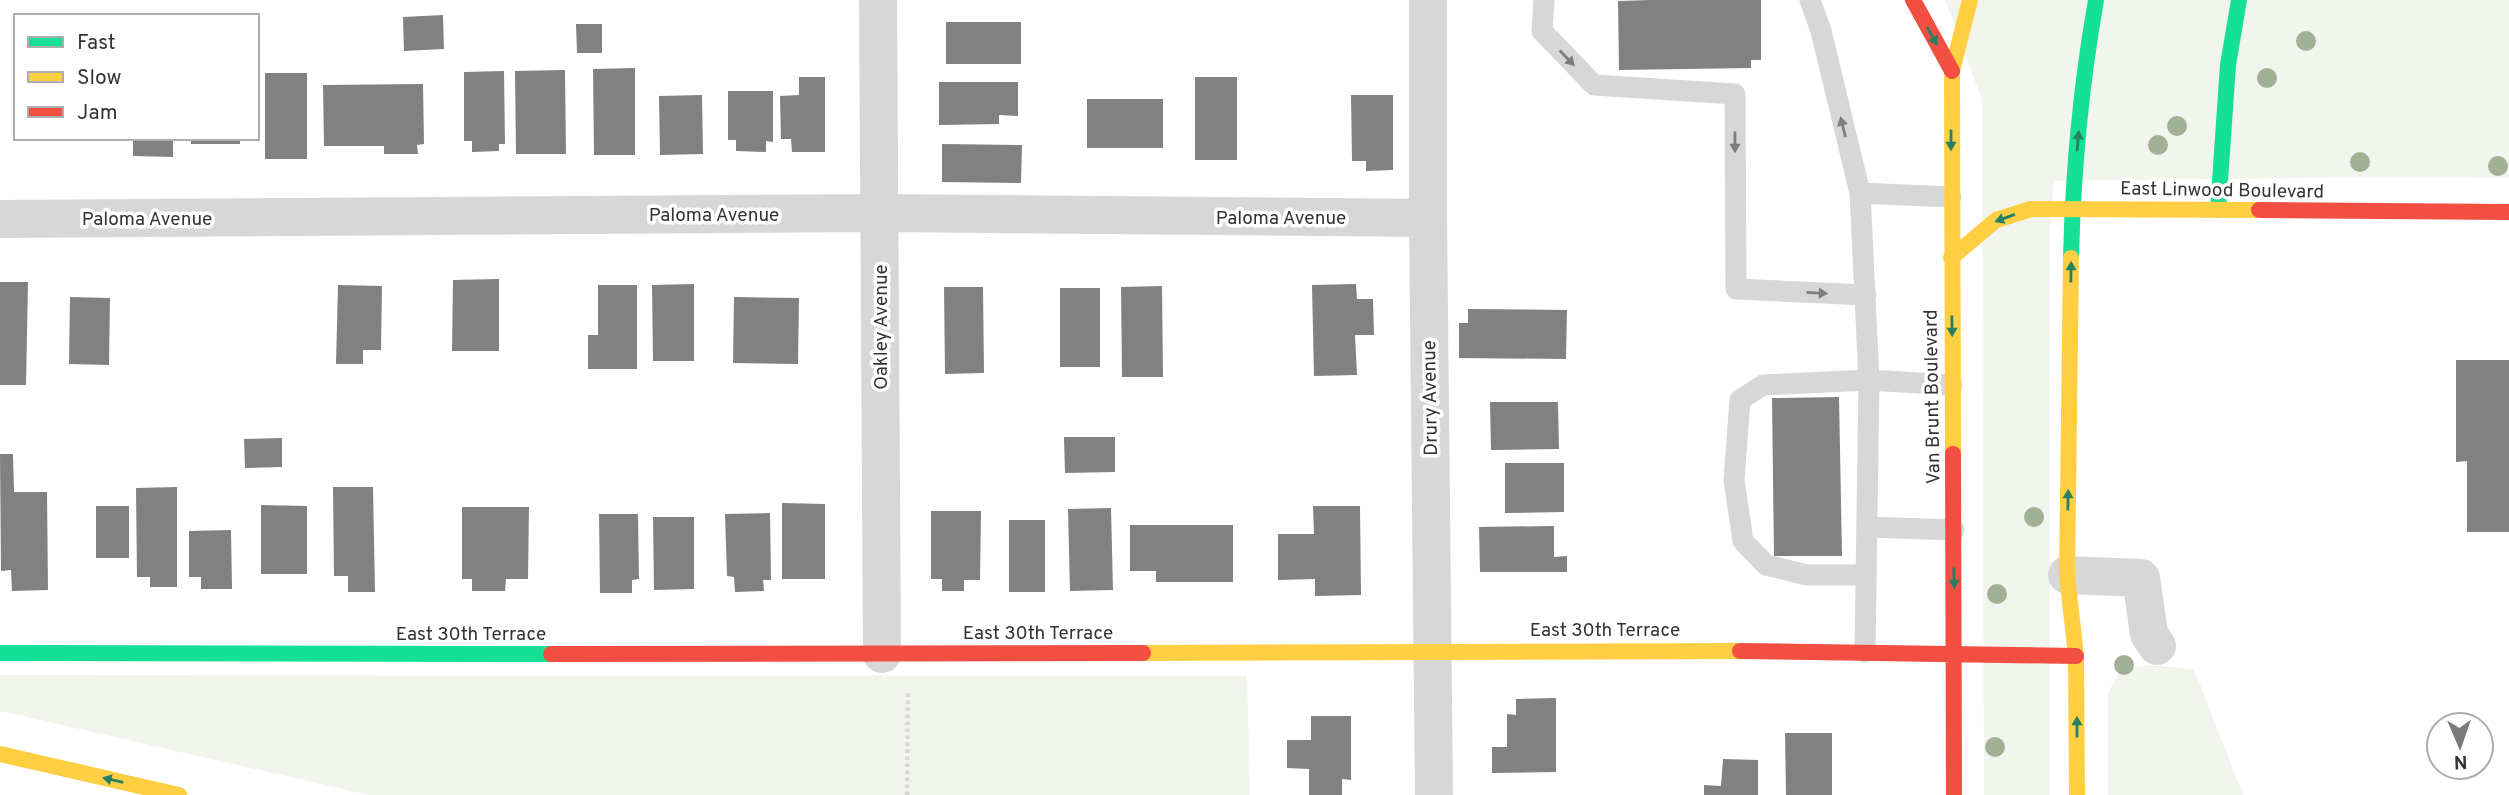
<svg xmlns="http://www.w3.org/2000/svg" width="2509" height="795" font-family="Overpass,sans-serif">
<style>
.green{fill:#f1f5ed}
.building{fill:#818181}
.lines{fill:none;stroke-linecap:round;stroke-linejoin:round}
.path{stroke:#d6d6d6;stroke-width:4.5;stroke-dasharray:3.5 3.5;stroke-linecap:butt}
.lane{stroke:#d7d7d7;stroke-width:21}
.street{stroke:#d7d7d7;stroke-width:38}
.fast{stroke:#16e098;stroke-width:16}
.slow{stroke:#ffcf43;stroke-width:16}
.jam{stroke:#f24e42;stroke-width:16}
.tree{fill:#a2b095}
.oneway{fill:#268160}
.oneway2{fill:#7d7d7d}
.labels{text-anchor:middle;stroke-width:7;stroke-linejoin:round;paint-order:stroke}
.street-label{font-size:19px;fill:#333;stroke:#fff}
</style>
<rect width="100%" height="100%" fill="#fff"/>
<path class="green" d="M1945 0H2509V178L2383 177 2054 181 2050 230V795H1984L1982 100Z
M2149 665 2194 669 2243 795H2108V693L2120 670Z
M0 675 1247 676 1250 795H369L0 711Z"/>
<path class="building" d="M1651 0H1761V60H1751V68L1619 70 1618 1Z
M443 15 444 49 404 51 403 17Z
M946 22H1021V64H946Z
M576 24H602V53H577Z
M635 68V155H594L593 69Z
M565 70 566 154H516L515 71Z
M504 71 505 144H499V151L472 152V141H464V72Z
M265 73H307V159H265Z
M799 77H825V152H792L791 139H781L780 96 799 95Z
M1195 77H1237V160H1195Z
M939 82H1018V116L999 115V124L939 125Z
M423 84 424 144 417 145 418 154H384V146H324L323 85Z
M728 91H773V142L766 141V152L736 151V140H728Z
M702 95 703 154 660 155 659 96Z
M1351 95H1393V170L1366 171V161H1352Z
M1087 99H1163V148H1087Z
M133 138H173V157L133 156Z
M191 138H240V144H191Z
M942 144 1022 145 1021 183 942 182Z
M499 279V351H452L453 280Z
M0 282H28L26 385H0Z
M694 284V361H653L652 285Z
M1356 284 1357 299H1373L1374 335H1355L1357 375 1314 376 1312 285Z
M338 285 382 286 381 350H363V364H336Z
M598 285H637V369H588V335H598Z
M1162 286 1163 377H1122L1121 287Z
M944 287H983L984 373 945 374Z
M1060 288H1100V367H1060Z
M70 297 110 298 109 365 69 364Z
M734 297 799 298 798 364 733 363Z
M1468 309 1567 310 1566 359 1459 358V323H1468Z
M2456 360H2509V532H2467V461L2456 462Z
M1839 397 1842 556H1774L1772 398Z
M1490 402H1558L1559 449 1491 450Z
M1064 437H1115V472L1065 473Z
M282 438V467L245 468 244 439Z
M0 454H13L14 492H47L48 590 12 591 11 570 1 571Z
M1505 463H1564V512L1505 513Z
M177 487V587H150V577H137L136 488Z
M333 487H373L375 592H348V576H334Z
M782 503 825 504V579H782Z
M261 505 307 506V574H261Z
M96 506H129V558H96Z
M1313 506H1360L1361 595 1315 596V579L1278 580V534H1314Z
M462 507H529L528 579H506L505 591H472V579H462Z
M1111 508 1113 590 1070 591 1068 509Z
M931 511H981L980 580H964V591H942V579H931Z
M770 513 771 580H763L764 591 735 592 734 577 727 576 725 514Z
M599 514H638L639 579 632 580V593H600Z
M653 517H694V589L654 590Z
M1009 520H1045V592H1009Z
M1130 525H1233V582H1156V571H1130Z
M1554 526V557L1567 556V572H1480L1479 527Z
M231 530 232 589H201V577H189V531Z
M1556 698V772L1492 773V747H1507V714L1516 715V699Z
M1311 716H1351V780L1342 779V795H1309V769L1287 768V740H1311Z
M1785 733H1832V795H1786Z
M1723 759 1758 760V795H1704V785L1721 786Z"/>
<g class="lines">
<path class="path" d="M907 795 908 690"/>
<path class="lane" d="M1544 0 1542 31 1594 85 1735 94 1736 289 1866 295
M1810 0 1821 31 1860 193
M1867 527 1954 530
M1866 575H1807L1766 565 1743 541 1734 480 1740 400 1763 385 1869 380 1952 385
M1865 652 1869 380 1860 193 1951 197"/>
<path class="street" d="M878 0 882 654
M1428 0V218L1434 795
M0 219 880 213 1428 218
M2067 575 2141 578 2149 634 2157 646"/>
<path class="fast" d="M2218 210 2228 65 2239 0
M2071 258C2073 172 2081 85 2096 0
M0 653 551 654"/>
<path class="slow" d="M1951 258 1996 220 2031 209 2259 210
M2071 258 2067 575 2076 656 2077 795
M1953 454 1952 71 1970 0
M1143 653 1740 651
M0 754 179 795"/>
<path class="jam" d="M1913 0 1952 71
M2259 210 2509 212
M1953 454 1954 795
M1740 651 2076 656
M551 654 1143 653"/>
</g>
<g class="tree">
<circle cx="2306" cy="41" r="10"/>
<circle cx="2267" cy="78" r="10"/>
<circle cx="2177" cy="126" r="10"/>
<circle cx="2158" cy="145" r="10"/>
<circle cx="2360" cy="162" r="10"/>
<circle cx="2498" cy="166" r="10"/>
<circle cx="2034" cy="517" r="10"/>
<circle cx="1997" cy="594" r="10"/>
<circle cx="2124" cy="665" r="10"/>
<circle cx="1995" cy="747" r="10"/>
</g>
<defs><path id="oneway-solid" d="M-6-.8H1V-3.2L6.5 0L1 3.2V.8H-6Z" transform="scale(1.75)"/></defs>
<g class="oneway">
<use href="#oneway-solid" transform="translate(1932 36) rotate(61)"/>
<use href="#oneway-solid" transform="translate(1951 140) rotate(90)"/>
<use href="#oneway-solid" transform="translate(2078 141) rotate(-85)"/>
<use href="#oneway-solid" transform="translate(2005 218) rotate(160)"/>
<use href="#oneway-solid" transform="translate(2071 272) rotate(-89)"/>
<use href="#oneway-solid" transform="translate(1952 326) rotate(89)"/>
<use href="#oneway-solid" transform="translate(2068 500) rotate(-89)"/>
<use href="#oneway-solid" transform="translate(1954 578) rotate(89)"/>
<use href="#oneway-solid" transform="translate(2077 727) rotate(-90)"/>
<use href="#oneway-solid" transform="translate(113 780) rotate(-167)"/>
</g>
<g class="oneway2">
<use href="#oneway-solid" transform="translate(1567 58) rotate(46)"/>
<use href="#oneway-solid" transform="translate(1843 127) rotate(-104)"/>
<use href="#oneway-solid" transform="translate(1735 142) rotate(90)"/>
<use href="#oneway-solid" transform="translate(1817 293) rotate(3)"/>
</g>
<g class="labels">
<g class="street-label">
<text transform="translate(2222 189) rotate(1)" y="7">East Linwood Boulevard</text>
<text x="714" y="221">Paloma Avenue</text>
<text x="1281" y="224">Paloma Avenue</text>
<text x="147" y="225">Paloma Avenue</text>
<text transform="translate(880 327) rotate(-90)" y="7">Oakley Avenue</text>
<text transform="translate(1931 397) rotate(-91)" y="7">Van Brunt Boulevard</text>
<text transform="translate(1429 398) rotate(-91)" y="7">Drury Avenue</text>
<text x="1605" y="636">East 30th Terrace</text>
<text x="1038" y="639">East 30th Terrace</text>
<text x="471" y="640">East 30th Terrace</text>
</g>
</g>
<rect x="14" y="14" width="245" height="126" fill="#ffffff" stroke="#adadad" stroke-width="2"/>
<rect x="28" y="37" width="35" height="10" fill="#16e098" stroke="#adadad" stroke-width="2"/>
<text x="77" y="49" font-size="21" fill="#333333">Fast</text>
<rect x="28" y="72" width="35" height="10" fill="#ffcf43" stroke="#adadad" stroke-width="2"/>
<text x="77" y="84" font-size="21" fill="#333333">Slow</text>
<rect x="28" y="107" width="35" height="10" fill="#f24e42" stroke="#adadad" stroke-width="2"/>
<text x="77" y="119" font-size="21" fill="#333333">Jam</text>
<g transform="translate(2460 746) rotate(178)"><circle r="33" fill="#ffffff" stroke="#adadad" stroke-width="2"/>
<path d="M0-5L12 26L0 18L-12 26Z" fill="#7a7a7a"/>
<text y="-10" font-size="19" font-weight="bold" text-anchor="middle" fill="#333333">N</text>
</g>
</svg>
